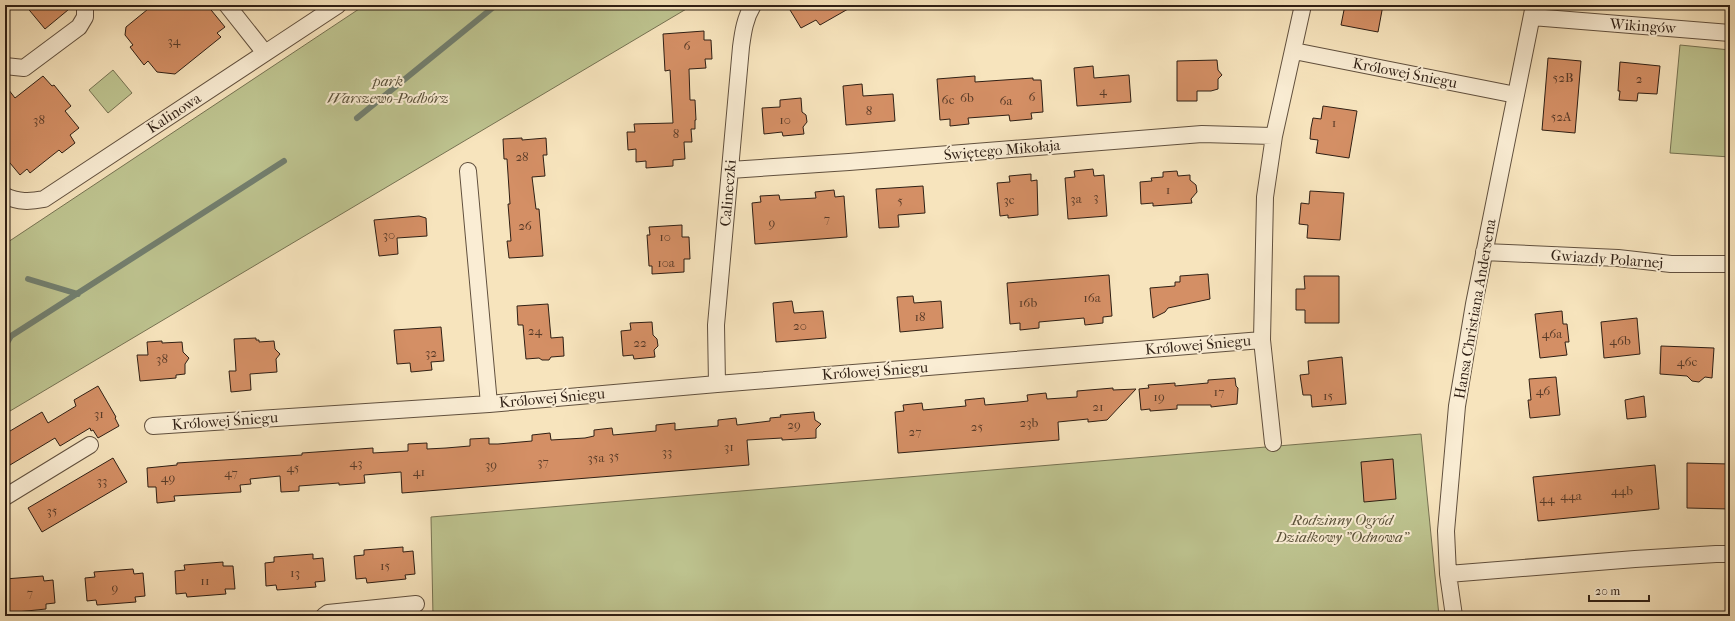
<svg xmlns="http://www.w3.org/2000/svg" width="1735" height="621" font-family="'IM FELL French Canon',serif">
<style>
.green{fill:#bec490;stroke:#767252}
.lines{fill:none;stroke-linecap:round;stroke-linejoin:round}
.stream{stroke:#727f6f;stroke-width:6}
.building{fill:#d48f65;stroke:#2f1f14}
.street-casing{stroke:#61503e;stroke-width:18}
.street{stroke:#faedd4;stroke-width:16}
.labels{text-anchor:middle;stroke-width:4;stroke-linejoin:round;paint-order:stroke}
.number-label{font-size:13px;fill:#583b28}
.street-label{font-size:15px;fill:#2f1f14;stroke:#faedd4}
.park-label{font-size:15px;font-style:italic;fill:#5a5139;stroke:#faedd4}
</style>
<rect width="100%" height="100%" fill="#f7e4bd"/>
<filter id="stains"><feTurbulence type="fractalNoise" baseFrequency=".005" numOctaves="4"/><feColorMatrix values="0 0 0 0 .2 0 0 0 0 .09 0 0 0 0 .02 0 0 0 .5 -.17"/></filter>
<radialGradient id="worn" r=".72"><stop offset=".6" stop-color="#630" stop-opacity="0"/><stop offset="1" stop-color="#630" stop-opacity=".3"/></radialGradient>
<path class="green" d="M365 5H693L5 414V244Z
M1680 45 1730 50V157L1670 153Z
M113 70 132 93 108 113 89 90Z
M1421 434 1439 616H433L431 517Z"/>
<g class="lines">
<path class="stream" d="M357 118 496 5
M28 279 78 294
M5 346 11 336 284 161"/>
</g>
<path class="building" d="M25 5H74L45 29Z
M153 5H207L225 27 217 33 221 37 175 74 157 72 148 61 144 65 130 47 133 45 125 35 126 27Z
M787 5H855L820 25 816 20 801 28Z
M1345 5H1383L1378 32 1341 25Z
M704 31V40H711L712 59H705L706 68 689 69 690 100H695L696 120H695V129H691L692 142H684L685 159 673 160V166L646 168V161L636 162V149L628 150 627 132H635L634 124 673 123 670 70 665 71 663 34Z
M1548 58 1581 61 1575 133 1542 130Z
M1217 60 1218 70 1222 75 1218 79V89L1211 91H1197V101H1177V61Z
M1620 62 1660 66 1657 94 1638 93 1637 101 1619 100 1620 91H1618Z
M1093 66 1094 78 1129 75 1131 102 1077 106 1074 68Z
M43 76 52 86 54 85 71 106 65 111 79 128 70 135 75 143 62 153 59 150 30 173 27 169 20 175 5 157V85L15 98Z
M975 76V82L1033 78V80H1041L1043 112 1031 113 1032 119 1010 121 1009 115 968 118 969 124 950 126V119L940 120 937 79Z
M862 84 863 96 893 94 895 121 846 125 843 86Z
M801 98 802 112 806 115 807 122 803 127 804 134 783 136 782 132 764 134 762 108 780 107V100Z
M1323 106 1357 111 1349 158 1316 153 1318 140 1310 139 1311 128 1313 118 1321 119Z
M522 138V140L546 138 547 155H543L545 176 532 177 536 209H539L543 256 509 258 507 241H511L508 204H510L507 159H504L503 139Z
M1093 169 1094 176 1104 175 1107 216 1068 219 1065 178 1075 177 1074 171Z
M1177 171 1178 176 1190 175V180L1196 185 1197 192 1191 199 1192 203 1153 206V203L1141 204 1140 182 1152 181 1151 178 1163 177V172Z
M1031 174V181L1037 180 1038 215 1008 218V215L1000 216 997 183 1010 182 1009 176Z
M923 186 925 213 898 215 899 227 879 228 876 189Z
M834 190 835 197 844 196 847 237 755 244 752 203 761 202 760 196 779 195 780 200 816 198 815 192Z
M1310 191 1344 193 1340 240 1307 238 1308 225 1299 224 1300 214 1301 203 1309 204Z
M419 216 426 218 427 236 397 238 398 254 379 256 374 220Z
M682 225V237H689L690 259H684V272L652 274V266H649L648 250 647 235H650L649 227Z
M1208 274 1210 299 1168 308 1165 312 1153 318 1150 288 1175 286V282H1180V276Z
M1109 275 1112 316 1103 317V323L1085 325 1084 318 1039 322V328L1020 330V323L1010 324 1007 283Z
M1304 276H1339V323H1305V310H1296V289H1305Z
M913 296 914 303 941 301 943 328 900 332 897 297Z
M792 301 794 313 823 311 826 338 776 342 773 303Z
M548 304 551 338 563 337 564 356 551 357 549 360H542L539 358 526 359 523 325H518L517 306Z
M1562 311 1563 324H1567L1569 342H1565L1567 355 1540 358 1535 314Z
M1637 318 1640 354 1604 358 1601 322Z
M652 322 653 335 657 339 658 346 654 350 655 357 634 359 633 355 623 356 621 331 631 330 630 323Z
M441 327 444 361 431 362 432 370 411 372 410 363 397 364 394 330Z
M256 338V340H259V342L274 341 275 349 280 354 276 359 277 372 250 374 251 390 231 392 229 371H236L234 339Z
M162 341V343L182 342 183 352 189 358 185 364V374L176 375V378L140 381 137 355H148L147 342Z
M1661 346 1714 348 1712 378 1705 377 1699 382 1692 381 1687 376 1660 374Z
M1342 357 1346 404 1312 407 1311 395H1303L1300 375 1309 374 1308 361Z
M1556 377 1560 415 1530 418 1528 400H1531L1529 379Z
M1235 378 1236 386 1238 388 1237 404 1211 407V405H1177V409L1150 411V409L1141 410 1139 389 1149 388 1148 385 1175 383V386L1208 383V380Z
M98 386 116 417 115 418 119 426 98 438 93 430 91 431 90 428 60 446 55 438 5 468V434L42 412 48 423 76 406 74 400Z
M1113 388V390L1136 389 1107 420 1088 422V419L1058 422 1059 440 898 453 895 412 904 411 903 405 922 403 923 410 966 406 965 400 984 398 985 405 1019 402 1028 401 1027 395 1046 393 1047 399 1077 397V391Z
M1644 396 1646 417 1627 419 1625 400Z
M814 412 815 420 821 424 816 429V438L782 440V438L747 440 749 465 402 493 401 472 364 475 365 483 339 485V483L299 486V491L281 492 280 476 250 479 251 484 240 485 241 492 174 496 175 501 157 503 156 487H148L147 468 177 465V463L302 455V453L373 448V453L408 451V444L427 443V449L446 448 470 446V439L489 438V444H498L532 441V435L550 433 551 440 585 438 594 436V430L612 428 613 435 656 431V425L675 423V430L684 429 718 426V420L736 418 737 425 770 421V418L781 417 780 415Z
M113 458 127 482 42 532 28 508Z
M1393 459 1396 499 1364 502 1361 462Z
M1687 463 1730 464V509L1687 508Z
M1655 465 1659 509 1538 521 1533 477Z
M403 547V552L413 551 415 574 405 575 406 579 367 583 366 578 356 579 354 556 364 555V550Z
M313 554V559L323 558 325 581 315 582 316 587 277 590 276 585 266 586 265 563 274 562V557Z
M223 562V566H233L235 589H225L226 594 187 597 186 593 176 594 175 571 185 570 184 565Z
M133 569 134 574 143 573 145 596 135 597 136 602 97 605 96 600 87 601 85 578 95 577 94 572Z
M43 576 44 581 53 580 55 603 46 604V609L7 613V607L5 608V579Z"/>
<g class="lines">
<defs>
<path id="street" d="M227 5 265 53
M1532 17 1730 33
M1294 51 1516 95
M5 66 24 68 79 27 85 17V5
M730 170 849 162 1202 134 1274 136
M468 171 489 404
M5 196C19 202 29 202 44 199L338 5
M1484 252 1618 258 1671 264H1730
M717 384 716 325 741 47C743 32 745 18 753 5
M153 426 489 404 717 384 1262 340
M1273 443 1262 340 1265 197 1274 136 1303 5
M5 497 90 445
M1448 574 1635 559 1716 554H1730
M324 616 328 613 416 604
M1454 616 1448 574 1446 531 1457 406 1474 304 1534 5"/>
</defs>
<use href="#street" class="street-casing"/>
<use href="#street" class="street"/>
</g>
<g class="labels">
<g class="number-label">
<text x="174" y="45">34</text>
<text x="687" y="50">6</text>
<text x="1563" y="82">52B</text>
<text x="1639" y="83">2</text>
<text x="1103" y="95">4</text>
<text x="1032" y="101">6</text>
<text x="967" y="102">6b</text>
<text x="948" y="104">6c</text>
<text x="1006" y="105">6a</text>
<text x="869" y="115">8</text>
<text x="1561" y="121">52A</text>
<text x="39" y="124">38</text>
<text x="785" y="124">10</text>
<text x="1334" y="127">1</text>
<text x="676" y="138">8</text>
<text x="522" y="161">28</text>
<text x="1168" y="194">1</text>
<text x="1096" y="201">3</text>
<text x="1076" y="203">3a</text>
<text x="1009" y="204">3c</text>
<text x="900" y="205">5</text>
<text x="827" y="223">7</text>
<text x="772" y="227">9</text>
<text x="525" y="230">26</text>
<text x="389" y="239">30</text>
<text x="665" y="241">10</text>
<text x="666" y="267">10a</text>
<text x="1092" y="302">16a</text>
<text x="1028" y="307">16b</text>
<text x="920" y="321">18</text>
<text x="800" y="330">20</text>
<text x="535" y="335">24</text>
<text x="1552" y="338">46a</text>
<text x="1620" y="345">46b</text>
<text x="640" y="347">22</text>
<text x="431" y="357">32</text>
<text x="162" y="363">38</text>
<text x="1687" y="366">46c</text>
<text x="1543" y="395">46</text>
<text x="1219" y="396">17</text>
<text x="1328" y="400">15</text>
<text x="1159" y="401">19</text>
<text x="1098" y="411">21</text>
<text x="99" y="418">31</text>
<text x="1029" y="427">23b</text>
<text x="794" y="429">29</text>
<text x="977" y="431">25</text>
<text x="915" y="436">27</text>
<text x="729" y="451">31</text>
<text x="667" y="456">33</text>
<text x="614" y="460">35</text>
<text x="596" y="462">35a</text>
<text x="543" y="466">37</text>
<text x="356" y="467">43</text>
<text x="491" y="469">39</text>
<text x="293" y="472">45</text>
<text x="419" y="476">41</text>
<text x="231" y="477">47</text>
<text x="168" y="482">49</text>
<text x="102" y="485">33</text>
<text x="1622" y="495">44b</text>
<text x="1571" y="500">44a</text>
<text x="1547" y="503">44</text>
<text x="52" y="515">35</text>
<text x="385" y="570">15</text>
<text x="295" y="577">13</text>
<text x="205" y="585">11</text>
<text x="115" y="592">9</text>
<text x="30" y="597">7</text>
</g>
<g class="street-label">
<text transform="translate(1643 26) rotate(4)" y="5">Wikingów</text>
<text transform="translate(1405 73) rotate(11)" y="5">Królowej Śniegu</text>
<text transform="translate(174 113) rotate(-33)" y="5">Kalinowa</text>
<text transform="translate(1002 150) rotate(-5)" y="5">Świętego Mikołaja</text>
<text transform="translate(728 193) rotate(-85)" y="5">Calineczki</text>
<text transform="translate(1607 259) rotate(4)" y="5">Gwiazdy Polarnej</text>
<text transform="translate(1475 309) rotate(-80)" y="5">Hansa Christiana Andersena</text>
<text transform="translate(1198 345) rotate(-5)" y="5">Królowej Śniegu</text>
<text transform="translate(875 371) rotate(-4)" y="5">Królowej Śniegu</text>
<text transform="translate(552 398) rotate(-5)" y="5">Królowej Śniegu</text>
<text transform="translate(225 421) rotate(-4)" y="5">Królowej Śniegu</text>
</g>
<g class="park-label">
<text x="388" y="86">park<tspan x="388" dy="17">Warszewo-Podbórz</tspan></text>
<text x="1342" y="525">Rodzinny Ogród<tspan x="1342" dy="17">Działkowy "Odnowa"</tspan></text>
</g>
</g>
<rect width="1735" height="621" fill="none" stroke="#f7e4bd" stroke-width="20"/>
<rect x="6" y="6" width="1723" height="609" fill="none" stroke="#2f1f14" stroke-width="2"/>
<rect x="10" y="10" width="1715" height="601" fill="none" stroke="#2f1f14"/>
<path d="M1589 595v6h60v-6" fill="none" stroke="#2f1f14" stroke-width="2"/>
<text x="1595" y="595" font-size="12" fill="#2f1f14" stroke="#faedd4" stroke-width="3" paint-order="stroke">20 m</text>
<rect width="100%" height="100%" filter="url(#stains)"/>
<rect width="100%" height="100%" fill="url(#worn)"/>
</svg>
